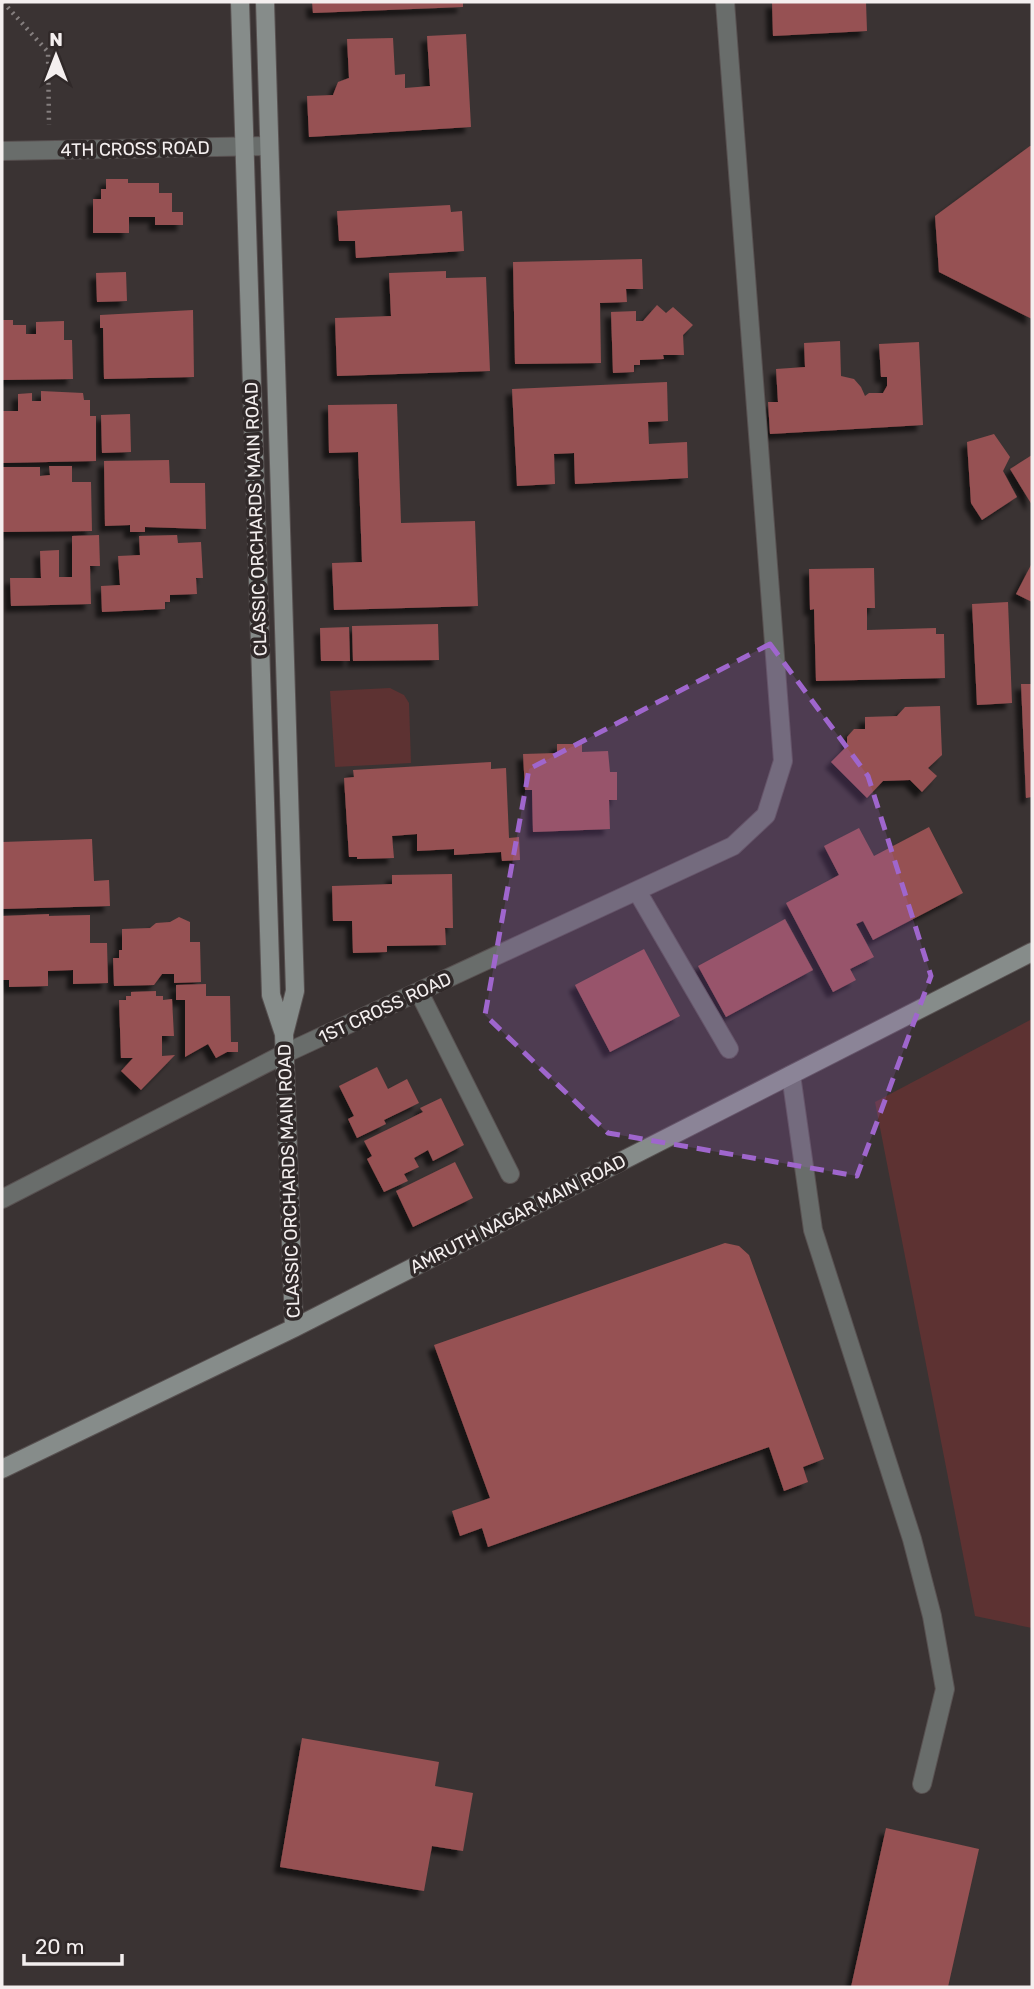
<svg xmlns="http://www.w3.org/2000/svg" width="1034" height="1989" font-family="Rubik,sans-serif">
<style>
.green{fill:#5d3232}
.building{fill:#965152;filter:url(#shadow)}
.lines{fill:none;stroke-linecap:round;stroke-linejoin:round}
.lane-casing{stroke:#585151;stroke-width:20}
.street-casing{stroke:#585151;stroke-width:20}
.secondary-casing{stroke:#585151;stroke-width:20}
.path{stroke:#857f7f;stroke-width:4.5;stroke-dasharray:2 5;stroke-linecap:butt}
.lane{stroke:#696d6b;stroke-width:18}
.street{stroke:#696d6b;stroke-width:18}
.secondary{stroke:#868c8a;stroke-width:18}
.marked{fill:#9f66cd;fill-opacity:0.2;stroke:#9f66cd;stroke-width:5;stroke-dasharray:14 9;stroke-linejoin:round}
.labels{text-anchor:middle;stroke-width:7;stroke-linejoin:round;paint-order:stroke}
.street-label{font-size:18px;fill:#f4efef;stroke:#302929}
</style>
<defs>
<filter id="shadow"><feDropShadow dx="-6" dy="6" stdDeviation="2" flood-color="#0009"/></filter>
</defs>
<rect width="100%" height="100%" fill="#3a3333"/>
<path class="green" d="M390 688 404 695 409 703 411 763 335 767 330 691Z
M1032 1019V1628L975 1616 875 1102Z"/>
<path class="building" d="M312 2H463V7L313 13Z
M772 2H866L867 31 773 36Z
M466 34 471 127 309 137 307 96 333 95 338 82 349 78 347 39 393 38 395 75 405 74V88L430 86 427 36Z
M1030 146H1032V319L939 272 935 216Z
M106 179H128V183H159V193H172V212H183V225H155V217H129V233H93V199H101V189H106Z
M450 205 451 212 462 211 464 251 356 258 355 241H339L337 211Z
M642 259 643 289H626L627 302 600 303 601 363 515 364 513 262Z
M446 271V278L486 277 490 371 337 376 335 318 391 316 389 273Z
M126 272 127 301 97 302 96 273Z
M657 305 666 313 673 307 693 325 683 335 684 355H663L664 359 640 360V365H634V372L613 373 611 312 636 311V321H643Z
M193 310 194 377 104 379 103 328H100V315Z
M2 320H13V325H26V334H36V322L64 321V340H72L73 379 2 380Z
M840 341 841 376 854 379 861 387 865 396 869 393H883L887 386V377H881L879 344 919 342 923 425 770 434 768 402H778L776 369 805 367 804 343Z
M667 382 668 421 648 422 649 444 687 442 688 478 575 484 574 453 554 454 555 484 517 486 512 389Z
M41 391 83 393 84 400H90V416H96V461L2 463V411H18V394L32 393V401H41Z
M397 404 401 523 475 521 478 606 334 610 332 563 362 562 358 452 329 453 328 405Z
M130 414 131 452 102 453 101 415Z
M994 434 1010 457 1003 471 1017 497 982 520 971 503 967 442Z
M1032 455V505L1010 469Z
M169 460 170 483H205L206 529 145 527V532H130V525L105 526 104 461Z
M49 466H72V482H91L92 531 2 532V467H40V476L50 475Z
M99 535 100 566H90L91 604 11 606 10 578H41L40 551 59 550V577H72V536Z
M177 535 178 543 201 542 203 578H196L197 594 170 595V602H165V609L102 612 101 586 120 585 118 556 140 555 139 536Z
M1032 563V602L1016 594Z
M874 568 875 608H867V630L936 628V634H944L945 678 816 681 814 609 810 610 809 569Z
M1008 602 1012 703 977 705 972 604Z
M438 624 439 660 353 661 352 626Z
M349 627 350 661H321L320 628Z
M1021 684H1032V797L1026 798Z
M940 706 942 755 928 768 937 776 922 792 910 780 883 781 867 798 831 762 847 746V737L854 729H865V717L897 716 905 707Z
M557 744H582V752L608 751 610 772H617V800H609L610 829 533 832 532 790H525L523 754 557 753Z
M491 762V769L506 768 509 838 519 837 520 860 502 861 501 852 454 855V849L417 851V834L392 836 394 858 357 859V857H349L344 778 354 777 353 770Z
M929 827 963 893 873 940 863 921 856 924 874 957 850 969 856 980 833 992 786 903 839 875 824 846 859 828 874 856Z
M92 839 94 881 109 880 110 906 2 909V842Z
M452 874 453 928H445L446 945 387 946V952L353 953 352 921H333L332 886 392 884V875Z
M49 914V916L90 915V943H107L108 983 73 984V970L48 971V986L9 987V980H2V916Z
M179 917 190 922V942H200L201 982 174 983V974H162L154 985 114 986 113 958H119V950H122V929L150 928 156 923 170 922Z
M785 919 813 970 726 1017 698 966Z
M644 949 680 1016 610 1052 575 985Z
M206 984V996H230L231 1042H238V1052H227L216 1058 208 1044 185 1057V1000H176V985Z
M156 991V996H163V1000L172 999 174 1036H162V1056L175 1055 141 1090 121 1071 133 1058H121L119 1000H126V996H131V992Z
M377 1067 388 1089 407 1079 419 1103 384 1120 386 1124 357 1138 348 1119 354 1116 339 1086Z
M441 1098 464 1145 433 1161 428 1150 414 1158 419 1167 404 1174 408 1181 384 1192 367 1159 372 1156 364 1141 423 1112 420 1108Z
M455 1162 473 1198 413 1227 396 1191Z
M725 1243 739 1246 749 1255 824 1459 803 1467 808 1482 784 1491 769 1447 488 1547 482 1528 460 1536 452 1511 490 1498 434 1345Z
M302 1738 439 1762 435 1786 473 1793 463 1851 432 1846 424 1891 280 1867Z
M886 1828 979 1849 948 1987H851Z"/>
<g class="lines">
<defs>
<path id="lane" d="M791 1075 813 1230 912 1539 932 1616 945 1689 922 1784"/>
<path id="street" d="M2 151 269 146
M637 891 729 1049
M419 992 510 1174
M2 1199 284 1054 733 846 766 815 783 761 725 2"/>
<path id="secondary" d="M240 2 271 995 284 1034
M265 2 295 991 284 1034 294 1328
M2 1469 294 1328 1032 952"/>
</defs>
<use href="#lane" class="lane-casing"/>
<use href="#street" class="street-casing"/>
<use href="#secondary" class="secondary-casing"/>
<path class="path" d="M3 2 48 52 49 125"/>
<use href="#lane" class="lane"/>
<use href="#street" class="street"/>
<use href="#secondary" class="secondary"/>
</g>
<path class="marked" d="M770 644 868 776 931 976 857 1176 608 1133 485 1015 529 769Z"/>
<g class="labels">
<g class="street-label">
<text transform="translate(135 149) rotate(-1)" y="6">4TH CROSS ROAD</text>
<text transform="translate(256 519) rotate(-92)" y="6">CLASSIC ORCHARDS MAIN ROAD</text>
<text transform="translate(385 1008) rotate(-25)" y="6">1ST CROSS ROAD</text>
<text transform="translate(289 1181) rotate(-92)" y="6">CLASSIC ORCHARDS MAIN ROAD</text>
<text transform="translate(518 1214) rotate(-27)" y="6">AMRUTH NAGAR MAIN ROAD</text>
</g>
</g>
<rect width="1034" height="1989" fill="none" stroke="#f4efef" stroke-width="7"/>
<g transform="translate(56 56)" stroke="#302929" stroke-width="5" paint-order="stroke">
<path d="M0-5L12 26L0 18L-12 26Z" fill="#f4efef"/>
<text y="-10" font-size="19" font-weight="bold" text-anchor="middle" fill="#f4efef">N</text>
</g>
<path d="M24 1954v10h98v-10" fill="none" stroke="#f4efef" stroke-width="3.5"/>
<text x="35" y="1954" font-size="21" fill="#f4efef" stroke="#302929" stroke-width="5" paint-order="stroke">20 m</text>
</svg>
